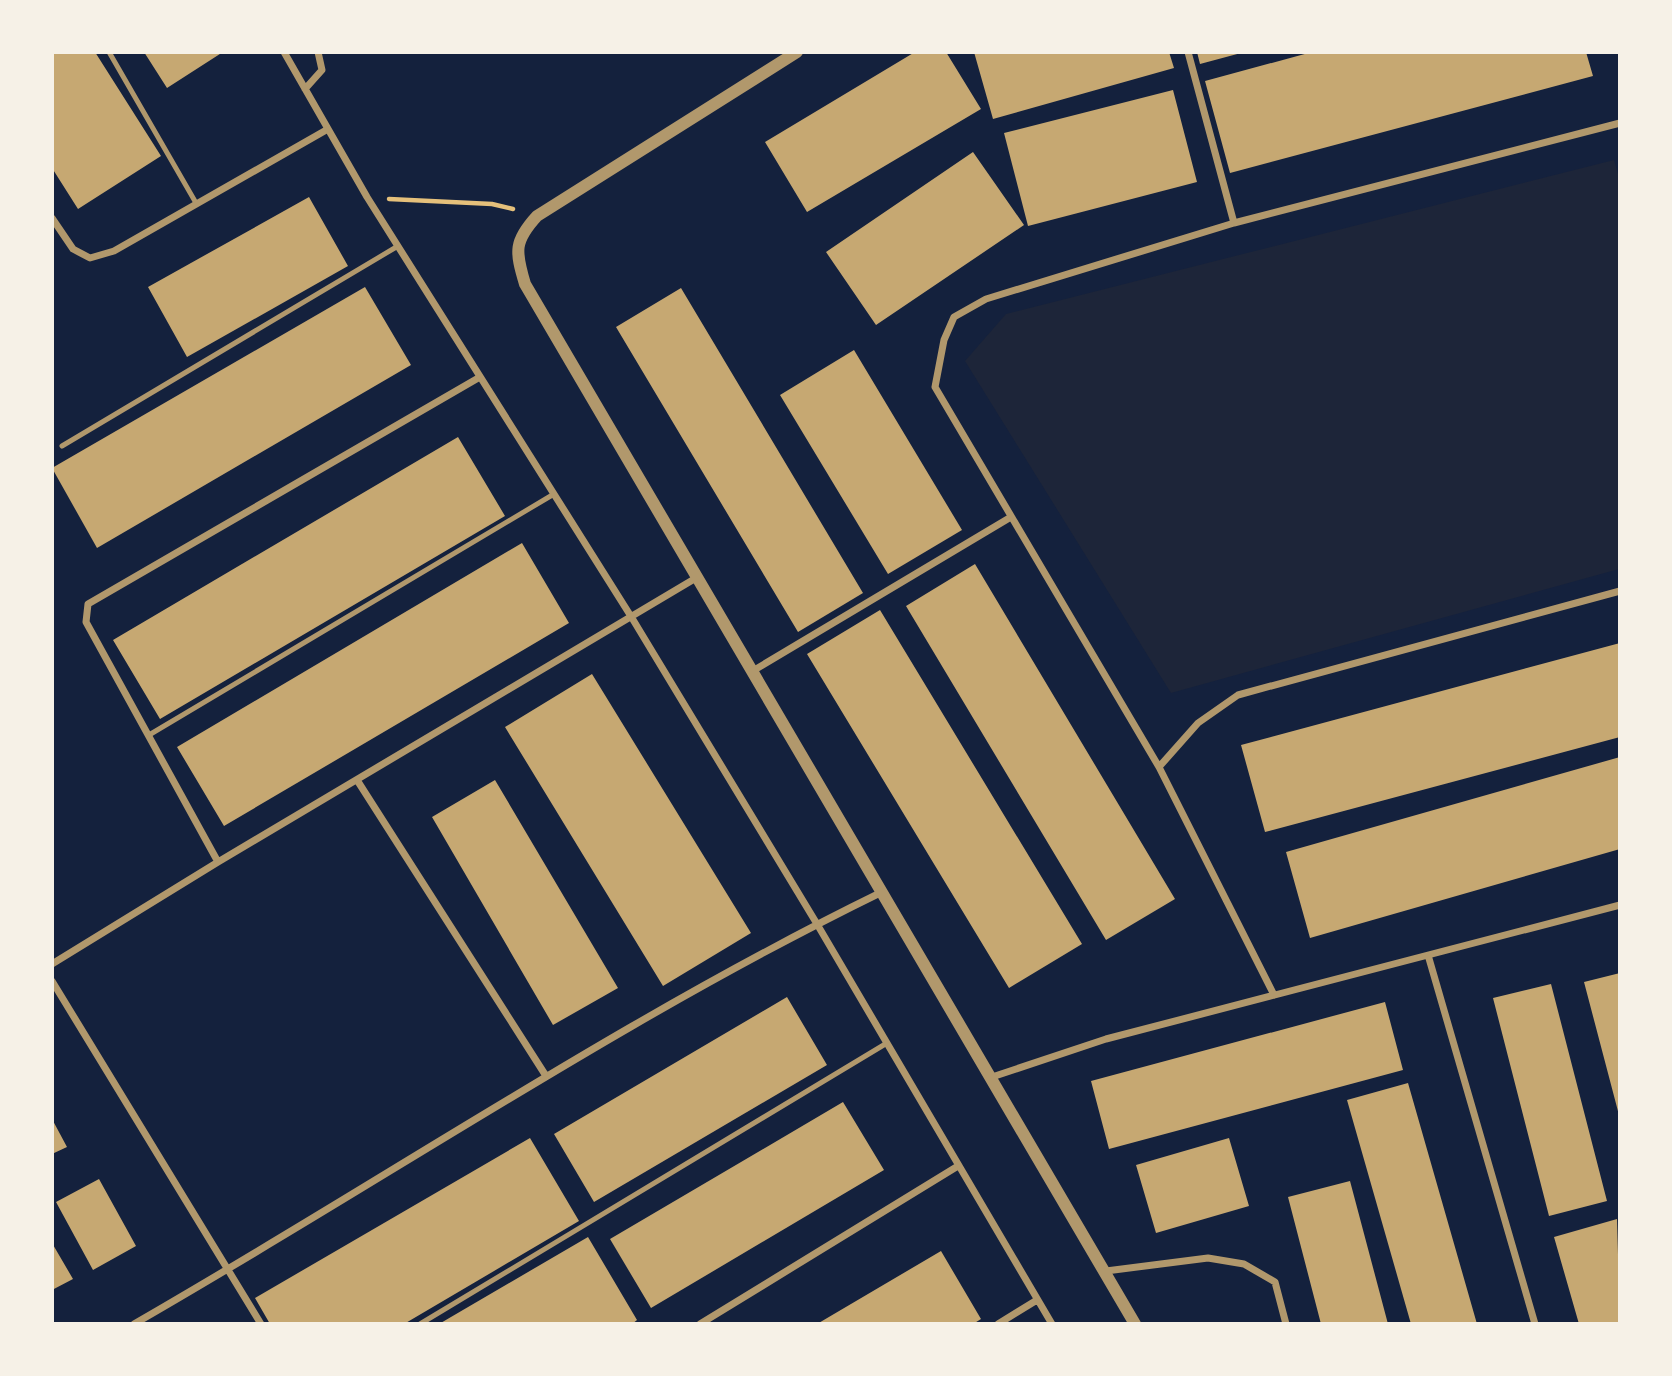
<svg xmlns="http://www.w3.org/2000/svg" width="1672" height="1376" font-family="Inter,sans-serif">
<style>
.green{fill:#1d2539}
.building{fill:#c6a872}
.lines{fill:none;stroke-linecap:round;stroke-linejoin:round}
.path{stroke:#e5c07b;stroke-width:4.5}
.service{stroke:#b1986c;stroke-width:5}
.minor{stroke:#b1986c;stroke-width:7}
.tertiary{stroke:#b1986c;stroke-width:12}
</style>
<rect width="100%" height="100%" fill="#14213d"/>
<path class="green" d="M1614 160 1620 181 1619 569 1171 693 965 361 1006 314Z"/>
<path class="building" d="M52 52H95L161 156 78 209 52 168Z
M144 52H223L167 88Z
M915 52H946L981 109 807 212 765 142Z
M974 52H1169L1174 68 993 119Z
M1197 52H1241V53L1200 64Z
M1312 52H1586L1593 76 1230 173 1205 81Z
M1173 90 1197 182 1028 226 1004 133Z
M973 152 1024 225 876 325 826 252Z
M309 197 348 266 187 357 148 287Z
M365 287 411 365 97 548 52 468Z
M681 288 863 593 798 632 616 327Z
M854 350 962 530 888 574 780 395Z
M458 437 505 516 160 719 113 640Z
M522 543 569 623 224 826 177 747Z
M975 564 1175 899 1106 940 906 606Z
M880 610 1082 944 1009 988 807 654Z
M1620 643V737L1265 832 1241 745Z
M592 674 751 933 663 986 505 727Z
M1620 757V849L1310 938 1286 852Z
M495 780 618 988 553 1025 432 817Z
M1620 973V1115H1619L1584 982Z
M1551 984 1607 1201 1549 1216 1493 998Z
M787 997 827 1065 594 1202 554 1134Z
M1385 1002 1403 1070 1109 1149 1091 1081Z
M1408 1083 1477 1324H1411L1347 1100Z
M843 1102 884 1170 651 1308 610 1239Z
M52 1119 67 1147 52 1154Z
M530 1138 579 1221 404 1324H270L255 1298Z
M1229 1138 1249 1206 1156 1233 1136 1165Z
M99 1179 136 1246 93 1270 56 1202Z
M1350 1181 1388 1324H1321L1288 1197Z
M1617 1219 1620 1324H1579L1554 1237Z
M588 1237 637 1320 632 1324H439Z
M52 1243 73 1279 52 1290Z
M941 1251 981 1319 973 1324H817Z"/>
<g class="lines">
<path class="path" d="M389 199 492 204 513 209"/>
<path class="service" d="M109 52 196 203
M62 446 398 246
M149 735 554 494
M420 1324 887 1043"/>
<path class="minor" d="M284 52 367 197 632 618 817 924 1052 1324
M1188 52 1234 223
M305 89 322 70 318 52
M52 218 73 249 90 258 114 251 328 129
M751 672 1011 517
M1159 767 1198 723 1238 695 1620 591
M357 780 546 1076
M218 862 86 622 88 604 480 377
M1428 955 1535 1324
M52 964 218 862 696 578
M52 981 261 1324
M1274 995 1159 767 935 387 944 340 954 317 986 299 1234 223 1620 123
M992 1077 1106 1039 1620 905
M1106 1271 1208 1258 1244 1264 1275 1282 1286 1324
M134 1324C383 1181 622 1019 880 893
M700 1324 958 1166
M998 1324 1037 1300"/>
<path class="tertiary" d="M797 52 537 216C514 241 515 251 525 284L1135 1324"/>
</g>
<rect width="1672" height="1376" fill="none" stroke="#f6f1e7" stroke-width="108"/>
</svg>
